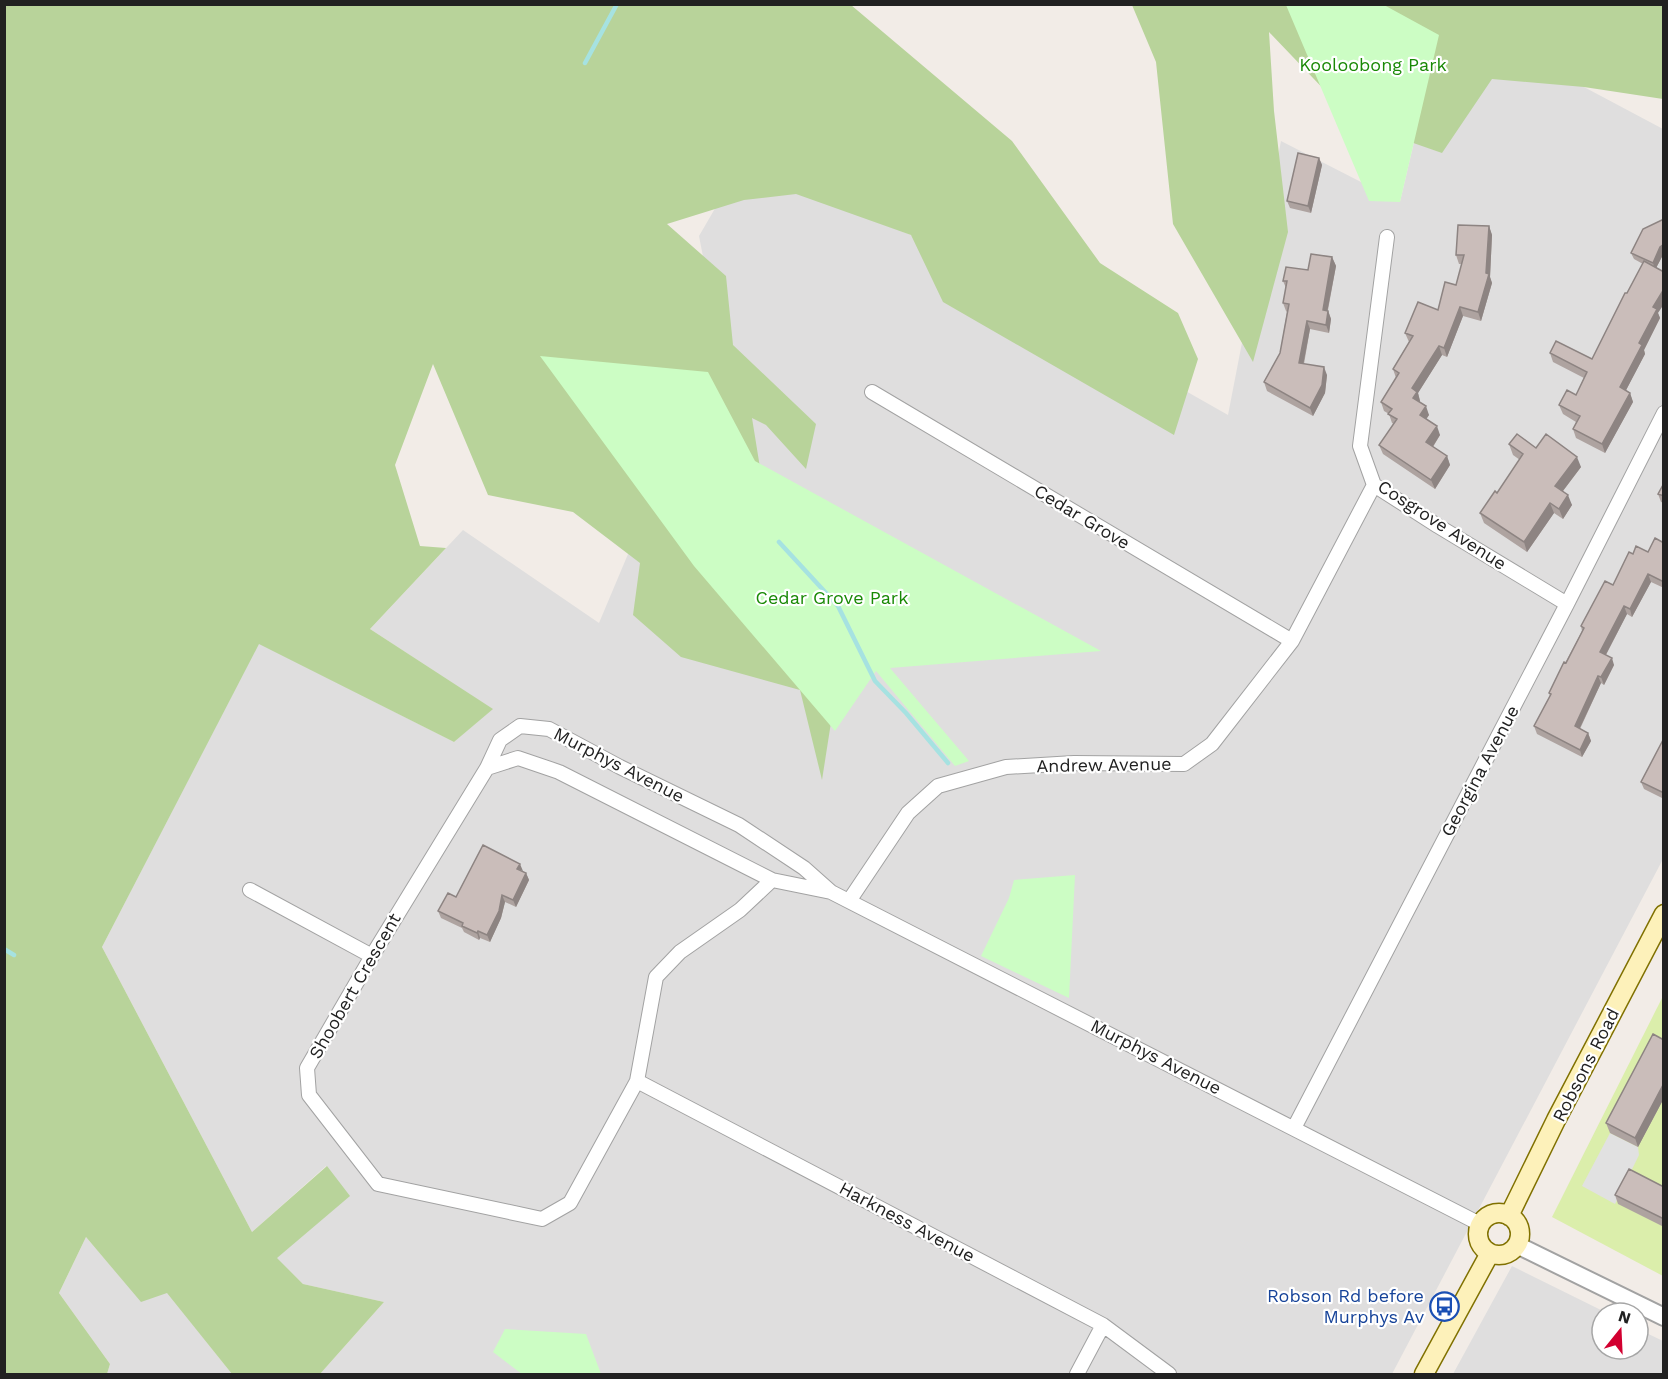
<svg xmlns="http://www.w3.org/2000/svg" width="1668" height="1379" font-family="'Work Sans',sans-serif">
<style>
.residential{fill:#dfdede}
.grass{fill:#dbeeab}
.forest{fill:#b8d39a}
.park{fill:#ccfdc4}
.parking{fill:#e1e1e1}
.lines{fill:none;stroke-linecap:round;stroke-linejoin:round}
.stream{stroke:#a6e2e1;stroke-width:4.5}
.minor-casing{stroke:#a2a2a2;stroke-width:16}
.tertiary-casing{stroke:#a2a2a2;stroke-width:20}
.secondary-casing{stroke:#807100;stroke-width:21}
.minor{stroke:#fff;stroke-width:14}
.tertiary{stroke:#fff;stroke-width:16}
.secondary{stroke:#fdf1ba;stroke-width:18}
.wall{fill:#aea3a0}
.shaded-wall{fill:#8d8482}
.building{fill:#cabdba;stroke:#8d8482;stroke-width:1.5}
.labels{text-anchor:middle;stroke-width:4.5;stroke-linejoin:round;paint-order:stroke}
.park-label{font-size:18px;fill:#198905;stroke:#fff}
.street-label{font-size:18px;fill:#212121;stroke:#fff}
.transit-label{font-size:18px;fill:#164399;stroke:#fff;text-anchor:end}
</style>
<rect width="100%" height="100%" fill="#f2ece7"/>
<path class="residential" d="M1439 35 1584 87 1663 129V859L1392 1374H320L384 1302 303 1284 276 1258 349 1196 326 1166 252 1232 102 947 259 643 454 742 492 709 370 629 463 530 599 623 719 338 699 236 752 145 1228 415 1281 141 1400 202Z
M86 1237 141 1301 167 1292 232 1374H107L110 1364 59 1293Z
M1512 1266 1607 1313H1602V1349H1638V1329L1663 1341V1374H1453Z"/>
<path class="grass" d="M1663 996V1276L1552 1217Z"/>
<path class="forest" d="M5 5H851L1012 141 1100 263 1178 313 1198 359 1174 435 943 302 911 235 796 194 744 200 667 224 726 276 733 345 816 424 806 469 766 425 752 418 767 511 842 652 822 780 800 690 681 657 633 615 640 563 573 512 488 495 433 364 395 465 420 546 446 548 370 629 493 709 454 742 259 644 102 947 252 1232 327 1166 350 1196 277 1258 303 1284 384 1302 320 1374H232L167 1293 141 1302 86 1237 59 1293 110 1364 107 1374H5Z
M1132 5H1663V99L1584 87 1492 79 1442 153 1356 123 1269 32 1274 111 1288 232 1253 362 1173 224 1156 62Z"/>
<path class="park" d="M1286 5H1384L1439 35 1400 202 1369 201Z
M540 356 708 372 755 461 1101 651 890 668 969 761 955 766 876 671 835 731 694 566Z
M1075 875 1069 998 981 956 1009 898 1014 880Z
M505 1329 586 1334 601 1374H522L493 1352Z"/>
<path class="parking" d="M1610 1133 1638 1147 1639 1155 1615 1204 1582 1186Z"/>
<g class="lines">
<path class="stream" d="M585 63 617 4
M779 542 838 606 875 681 906 713 948 763
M4 949 14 955"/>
<defs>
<path id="minor" d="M1387 237 1360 446 1374 485 1438 526 1567 604
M872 392 1292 641
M487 768 518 758 559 772 772 880 831 892 1480 1224
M772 880 740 910 680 952 656 977 637 1081 570 1203 542 1219 378 1184 309 1095 307 1068 372 956 487 768 500 740 520 726 549 729 620 767 739 825 804 868 831 892
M250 890 372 956
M849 901 908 813 938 786 1006 767 1074 763 1184 764 1212 744 1292 641 1374 485
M637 1081 1103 1325 1169 1374
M1294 1128 1567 604 1664 413
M1077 1374 1103 1325"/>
<path id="tertiary" d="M1517 1245 1664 1317"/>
<path id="secondary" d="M1478 1234a21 21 0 1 1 42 0a21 21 0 1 1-42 0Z
M1509 1216 1556 1120 1664 914
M1424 1374 1490 1253"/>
</defs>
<use href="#minor" class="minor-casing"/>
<use href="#tertiary" class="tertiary-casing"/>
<use href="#secondary" class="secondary-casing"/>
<use href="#minor" class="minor"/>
<use href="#tertiary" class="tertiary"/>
<use href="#secondary" class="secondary"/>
</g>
<path class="wall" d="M1319 158 1322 165 1311 213 1290 208 1287 201Z
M1664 219V253L1656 268 1658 313 1660 318 1644 350 1645 354 1626 390 1630 393 1633 402 1605 453 1576 438 1573 429 1576 422 1563 414 1559 405 1576 395 1584 378 1553 362 1550 353 1592 359 1643 264 1634 259 1631 253Z
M1489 226 1492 235 1490 277 1492 283 1481 321 1463 316 1447 357 1442 355 1418 393 1420 401V402L1429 415 1426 419 1440 435 1433 447 1447 456 1450 465 1435 489 1383 454 1379 445 1394 424 1392 423 1389 414 1384 411 1381 402 1396 378 1393 369 1409 342 1405 333 1438 310 1456 285 1462 264H1459L1456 255Z
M1332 257 1336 266 1328 310 1331 319 1329 333 1310 329 1304 364 1327 375 1325 393 1313 416 1267 391 1264 382 1280 353 1287 312 1286 311 1283 303 1286 288 1283 281 1308 270Z
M1509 444 1536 448 1581 467 1563 491 1572 505 1563 519 1554 513 1527 552 1484 523 1480 513 1497 493 1520 460 1513 455Z
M1664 483V503L1661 502 1658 494Z
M1664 543V588L1651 582 1632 617 1627 614 1606 655 1614 665 1604 685 1601 683 1580 729 1588 733 1591 741 1582 757 1537 734 1534 726 1550 696 1549 693 1582 631 1581 626 1613 585 1633 554 1648 552Z
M1664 738V799L1644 789 1641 782Z
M522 871 526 873 529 880 516 907 505 902 501 918 490 942 480 938 479 940 464 932 462 928 441 918 438 911 456 897Z
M1664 1040V1098L1638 1147 1610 1133 1606 1123Z
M1664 1187V1227L1618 1204 1615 1195Z"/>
<path class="shaded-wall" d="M1319 158 1322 165 1311 213 1308 206Z
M1489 226 1492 235 1490 277 1492 283 1481 321 1478 312 1486 273Z
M1664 244V253L1655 270 1653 263 1660 247Z
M1332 257 1336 266 1326 318 1323 310Z
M1664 289V304L1658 313 1660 318 1644 350 1645 354 1623 396 1620 387 1639 343 1653 307Z
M1460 307 1463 316 1447 357 1444 348Z
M1328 311 1331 319 1329 333 1326 325Z
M1307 321 1310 329 1302 371 1299 363Z
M1439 346 1442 355 1418 393 1420 401 1416 407 1413 398 1412 388Z
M1324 367 1327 375 1325 393 1313 416 1310 408Z
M1630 393 1633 402 1605 453 1602 444Z
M1426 406 1429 415 1423 424 1420 415Z
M1437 426 1440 435 1430 451 1426 442Z
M1447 456 1450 465 1435 489 1431 480Z
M1577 457 1581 467 1559 496 1555 486Z
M1568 495 1572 505 1563 519 1559 509Z
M1550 503 1554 513 1527 552 1524 542Z
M1648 574 1651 582 1632 617 1630 609Z
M1624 606 1627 614 1603 660 1600 652Z
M1612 658 1614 665 1604 685 1601 677Z
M1598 676 1601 683 1577 734 1575 726Z
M1588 733 1591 741 1582 757 1580 750Z
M520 864 523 871 517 869Z
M526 873 529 880 516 907 513 900Z
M502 895 505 902 501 918 490 942 487 935Z
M478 931 480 938 479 940 477 933Z
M1664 1083V1098L1638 1147 1635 1138Z"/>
<path class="building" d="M1298 153 1319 158 1308 206 1287 201Z
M1664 219V244L1660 247 1653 263 1631 253 1643 229Z
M1458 225 1489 226 1486 273 1489 274 1478 312 1460 307 1444 348 1439 346 1412 388 1417 392 1413 398 1426 406 1420 415 1437 426 1426 442 1447 456 1431 480 1379 445 1397 419 1388 414 1392 409 1381 402 1399 373 1393 369 1413 336 1405 333 1418 302 1438 310 1445 282 1456 285 1464 255H1456Z
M1311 254 1332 257 1323 310 1328 311 1326 325 1307 321 1299 363 1324 367 1322 385 1310 408 1264 382 1280 353 1289 304 1283 303 1287 281H1283L1286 267 1308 270Z
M1644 261 1664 272V289L1653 307 1657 309 1639 343 1642 345 1620 387 1630 393 1602 444 1573 429 1580 416 1559 405 1567 390 1576 395 1587 372 1550 353 1556 341 1592 359 1625 293H1627Z
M1517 434 1536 448 1546 434 1577 457 1555 486 1568 495 1559 509 1550 503 1524 542 1480 513 1495 491 1497 493 1523 454 1509 444Z
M1664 483V496L1658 494Z
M1655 538 1664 543V582L1648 574 1630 609 1624 606 1600 652 1612 658 1601 677 1598 676 1575 726 1588 733 1580 750 1534 726 1551 694 1549 693 1564 662 1566 663 1584 628 1581 626 1605 581 1613 585 1629 552 1633 554 1636 546 1648 552Z
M1664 738V793L1641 782Z
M483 845 520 864 517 869 526 873 513 900 502 895 499 911 487 935 478 931 477 933 462 926 463 923 438 911 448 893 456 897Z
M1653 1034 1664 1040V1083L1635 1138 1606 1123Z
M1629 1169 1664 1187V1219L1615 1195Z"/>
<defs>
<symbol id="bus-ring" viewBox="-11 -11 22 22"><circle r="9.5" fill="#fff" stroke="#1a4fb4" stroke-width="1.5"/><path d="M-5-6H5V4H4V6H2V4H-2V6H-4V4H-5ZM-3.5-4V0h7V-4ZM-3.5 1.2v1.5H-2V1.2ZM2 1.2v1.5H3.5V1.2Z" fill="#1a4fb4"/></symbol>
</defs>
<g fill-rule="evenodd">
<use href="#bus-ring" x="1428" y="1290" width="33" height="33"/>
</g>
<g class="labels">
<g class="park-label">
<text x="1373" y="71">Kooloobong Park</text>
<text x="832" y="604">Cedar Grove Park</text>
</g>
<g class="street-label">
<text transform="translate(1082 517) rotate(31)" y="6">Cedar Grove</text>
<text transform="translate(1442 525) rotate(33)" y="6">Cosgrove Avenue</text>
<text transform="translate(619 765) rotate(27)" y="6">Murphys Avenue</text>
<text transform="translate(1104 765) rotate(-1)" y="6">Andrew Avenue</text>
<text transform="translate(1480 771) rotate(-62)" y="6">Georgina Avenue</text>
<text transform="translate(355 986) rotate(-60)" y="6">Shoobert Crescent</text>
<text transform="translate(1156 1057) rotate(27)" y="6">Murphys Avenue</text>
<text transform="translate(1586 1065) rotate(-63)" y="6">Robsons Road</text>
<text transform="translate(907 1222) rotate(28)" y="6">Harkness Avenue</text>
</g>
<g class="transit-label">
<text x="1424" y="1302">Robson Rd before<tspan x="1424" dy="21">Murphys Av</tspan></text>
</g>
</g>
<rect width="1668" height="1379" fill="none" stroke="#212121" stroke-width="12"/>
<g transform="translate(1620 1331) rotate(18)"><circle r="28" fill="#ffffff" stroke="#a6a6a6" stroke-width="1.5"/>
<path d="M0-4.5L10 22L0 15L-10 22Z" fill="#d20030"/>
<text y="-9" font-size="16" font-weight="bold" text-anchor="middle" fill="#212121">N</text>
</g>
</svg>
